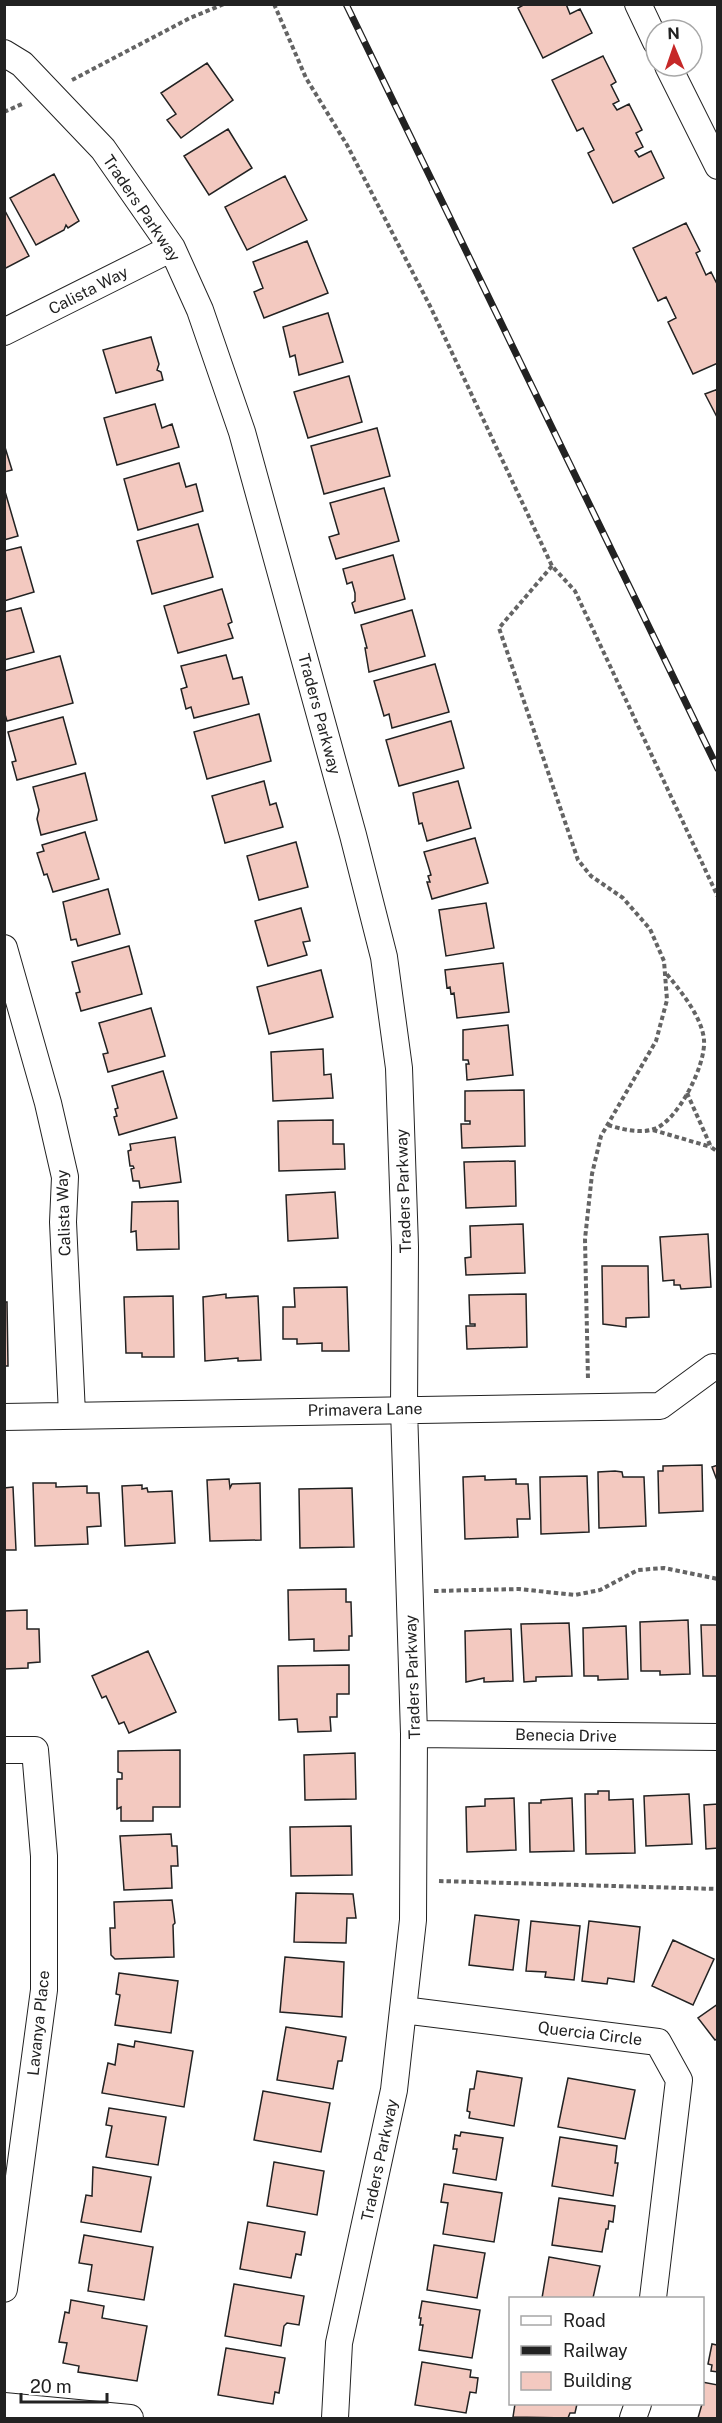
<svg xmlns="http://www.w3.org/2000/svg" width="722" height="2423" font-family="'Public Sans',sans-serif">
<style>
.building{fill:#f3c9c0;stroke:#222;stroke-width:1.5}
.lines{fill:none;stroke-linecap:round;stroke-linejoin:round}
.minor-casing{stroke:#222;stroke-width:28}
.path{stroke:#646464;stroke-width:4;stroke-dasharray:4.5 3;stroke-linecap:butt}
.minor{stroke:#fff;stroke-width:26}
.rail-casing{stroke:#222;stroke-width:7}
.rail{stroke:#fff;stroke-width:4.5;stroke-dasharray:14;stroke-linecap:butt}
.labels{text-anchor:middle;stroke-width:4.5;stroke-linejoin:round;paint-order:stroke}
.street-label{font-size:16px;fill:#222;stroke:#fff}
</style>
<rect width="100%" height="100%" fill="#fff"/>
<path class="building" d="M525 4H566L570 14 580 9 592 33 543 58 518 8Z
M603 56 616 82 611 85 619 101 613 104 617 110 629 104 642 130 636 133 643 147 635 151 639 157 651 151 664 178 613 203 588 153 594 150 583 128 577 131 552 80Z
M207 63 233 100 181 138 167 120 176 114 161 93Z
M228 129 252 168 209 195 184 156Z
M54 174 79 221 68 228 66 225 64 230 36 245 10 198Z
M285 176 307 220 247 250 225 207Z
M4 209 29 256 4 269Z
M686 223 700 251 696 253 706 275 711 272 718 286V363L693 374 668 322 676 318 666 297 658 301 633 248Z
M307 241 328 293 264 318 254 292 263 288 253 262Z
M328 313 343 362 299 375 295 355 290 357 283 327Z
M151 337 159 364 157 370 161 372 163 380 116 393 103 350Z
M349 376 362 422 308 438 294 392Z
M718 389V419L705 394Z
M155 404 162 428 172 424 179 447 117 465 104 418Z
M377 428 390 476 324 494 311 446Z
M4 444 12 470 4 472Z
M179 463 186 487 196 484 203 511 138 530 124 479Z
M4 488 18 536 4 540Z
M384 488 399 541 336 559 329 537 339 534 330 503Z
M198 524 213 577 152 594 137 541Z
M21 547 34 592 4 601V551Z
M393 555 405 599 355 613 352 603 355 601V593L352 582 347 584 343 569Z
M222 589 232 622 228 624 233 638 178 653 164 606Z
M21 608 34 652 4 660V612Z
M412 610 425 656 369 672 365 648H367L361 625Z
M226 655 233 679 242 677 249 704 194 718 191 707 186 709 181 689 187 687 181 666Z
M60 656 73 703 7 721 4 711V671Z
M435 664 449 712 392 728 389 714 384 716 374 681Z
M259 714 271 761 207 779 194 732Z
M63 717 76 764 17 780 12 762 16 761 8 732Z
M451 721 464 768 399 786 386 740Z
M85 773 97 820 41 835 37 819 39 810 33 787Z
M264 781 270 805 276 803 283 827 225 843 212 796Z
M458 781 471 828 427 841 422 823 419 824 413 793Z
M85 832 99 879 53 892 47 874 44 875 37 853 44 851 42 845Z
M475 838 488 883 432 899 427 882H430L428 876 431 875 424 852Z
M296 842 308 887 259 900 247 856Z
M108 889 120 934 78 946 76 939 71 940 63 902Z
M486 903 494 948 446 956 439 910Z
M301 908 310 941 303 942 307 955 268 966 255 921Z
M129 946 142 994 81 1011 76 993 80 992 72 962Z
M503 963 509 1012 457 1018 454 993 451 994 450 987 447 988 445 970Z
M321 970 333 1017 269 1034 257 987Z
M151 1008 165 1056 108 1072 103 1054 108 1053 99 1023Z
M508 1025 513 1075 467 1080 466 1064H469L468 1060H463V1030Z
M323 1049 324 1075 331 1074 333 1098 273 1101 271 1052Z
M163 1071 177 1118 119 1135 114 1117 117 1116 115 1109 118 1108 112 1086Z
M524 1090 525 1146 462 1148 461 1124H470V1121H465V1091Z
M333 1120V1144H344L345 1169 279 1171 278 1121Z
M175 1137 181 1182 140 1188 139 1181H133L131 1169 134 1168 133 1166H130L128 1151 131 1150 130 1144Z
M515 1161 516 1206 466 1208 464 1162Z
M335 1192 338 1238 288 1241 286 1195Z
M178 1201 179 1249 137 1250 136 1231 131 1232 132 1202Z
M523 1224 525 1273 466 1275 465 1258 471 1257 470 1226Z
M708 1234 711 1287 681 1289 680 1285H674V1280L663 1281 660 1237Z
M602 1266H648L649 1317 626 1318V1327L603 1324Z
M347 1287 349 1351H322V1343L297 1344V1339H283V1307H295L294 1288Z
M226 1294V1298L258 1296 261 1360 238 1361V1358L205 1361 203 1297Z
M526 1294 527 1347 467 1349 466 1326H475V1324H470L469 1295Z
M173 1296 174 1357H142V1353H126L124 1297Z
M4 1302H7L8 1366H4Z
M702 1465 703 1511 659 1513 658 1471H663V1466Z
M718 1465V1483L712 1467Z
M615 1471 622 1472 623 1477H644L646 1526 599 1528 598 1472Z
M485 1476V1480L516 1479V1484H528L530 1519H517L518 1537 465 1539 463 1477Z
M587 1476 589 1532 541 1534 540 1477Z
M229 1479 230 1488 232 1484 260 1483 261 1540 210 1541 207 1480Z
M33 1483H56V1487L87 1486V1493H99L101 1526 87 1527 88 1544 35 1546Z
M142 1485V1489L147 1488 148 1492 172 1491 175 1543 125 1546 122 1486Z
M13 1487 16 1550H4V1488Z
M352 1488 354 1547 300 1548 299 1489Z
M346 1589V1602H351L352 1636H349V1650L314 1651V1639L289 1640 288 1590Z
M27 1610V1629H39L40 1662 28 1663V1668L4 1669V1611Z
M688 1620 690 1674 660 1675V1671H641L640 1622Z
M569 1623 572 1676 536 1677V1681L524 1682 521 1624Z
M701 1625H718V1676H703Z
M626 1626 628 1679 598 1680V1676H584L583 1628Z
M511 1629 513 1681 484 1682V1678L466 1682 465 1631Z
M148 1651 176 1712 129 1733 124 1722 119 1724 106 1696 102 1698 92 1676Z
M349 1665V1694H337V1717H330L331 1731 298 1732 297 1719 279 1720 278 1666Z
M180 1750V1807H153V1821H121V1807L117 1809V1779H122V1773L118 1772V1751Z
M355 1753 356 1799 305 1800 304 1755Z
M598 1791H609V1800L633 1799 635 1853 586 1854 585 1794H598Z
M689 1794 692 1844 646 1846 644 1796Z
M514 1798 516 1850 467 1852 466 1807 485 1806V1799Z
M572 1798 574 1851 530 1852 529 1803H541V1800Z
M718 1804V1848L706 1849 704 1805Z
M351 1826 352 1875 291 1876 290 1827Z
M171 1834 172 1846H177L178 1866H171L172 1888 124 1890 120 1836Z
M296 1893 353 1894 356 1918H347L346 1943 294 1942Z
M172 1900 175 1923 173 1925 174 1957 115 1959 111 1955 110 1928H115L114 1902Z
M475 1915 519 1920 513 1970 469 1965Z
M531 1921 580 1926 574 1980 545 1977 546 1972 526 1971Z
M589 1921 640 1927 634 1982 608 1978 607 1984 582 1981Z
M673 1940 714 1959 693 2005 652 1986Z
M285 1957 344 1962 342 2017 280 2012Z
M119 1973 178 1981 171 2033 115 2025 120 1995 116 1994Z
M718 2004V2038L715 2040 698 2018Z
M286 2027 346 2037 342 2061H338L333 2089 277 2080Z
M135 2041 193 2051 184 2107 102 2093 108 2063 115 2065 118 2044 134 2047Z
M477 2071 522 2078 514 2126 469 2118 470 2112 467 2111 470 2089H474Z
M568 2078 635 2090 625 2139 558 2127Z
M263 2091 330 2103 321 2152 254 2140Z
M109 2108 166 2117 158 2165 106 2157 112 2126 106 2125Z
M461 2132 503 2138 496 2180 453 2173 457 2149H453L455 2135 460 2136Z
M560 2137 617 2146 615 2163H618L613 2196 552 2186Z
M274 2162 324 2171 317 2215 267 2206Z
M93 2167 151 2177 141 2232 81 2222 86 2195 92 2196Z
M444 2184 502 2193 494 2242 443 2234 448 2203 441 2202Z
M559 2198 615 2206 613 2222 609 2221 608 2229H606L602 2252 552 2245Z
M248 2222 305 2232 301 2255 296 2254 291 2278 240 2269Z
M84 2235 153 2247 144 2300 88 2291 92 2265 79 2263Z
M434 2245 485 2253 477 2298 427 2290Z
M549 2257 600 2266 593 2298H542Z
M234 2284 304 2296 299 2325 287 2323 284 2326 281 2346 225 2336Z
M71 2300 104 2306 102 2318 147 2326 137 2381 78 2372 79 2366 63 2363 67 2343 59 2342 65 2312 69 2313Z
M422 2301 480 2310 472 2358 419 2350 423 2325H420L421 2318H419Z
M717 2339 718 2338V2372L711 2371 712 2365 708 2364 712 2344 717 2345Z
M226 2348 285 2358 279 2393 275 2392 273 2404 218 2395Z
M422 2362 471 2370 470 2377 478 2378 476 2393 470 2392 466 2413 415 2405Z
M702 2382 718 2385V2418H698L702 2404Z
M515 2404H577L575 2413H570L568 2418 513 2417Z"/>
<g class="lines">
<defs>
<path id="minor" d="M638 4 656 42
M4 53 22 64 103 149 172 248 200 310 242 432 353 835 384 957 399 1068 405 1247 404 1408 414 1734 413 1920 394 2090 339 2343 335 2418
M668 66 718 166
M4 332 172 248
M4 948 48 1103 65 1177 63 1222 72 1414
M4 1417 660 1406 713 1367
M414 1734 718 1737
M4 1750H35L44 1856V1990L4 2289
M403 2010 658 2042 679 2080 653 2298
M4 2406 130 2418
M633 2418 638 2404"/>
</defs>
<use href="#minor" class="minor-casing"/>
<path class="path" d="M274 4 306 78 347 145 431 308 552 566 575 591 718 897
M72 80 190 18 224 4
M4 112 22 104
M552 566 499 628 578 860 591 876 623 898 650 929 664 961 667 1000 656 1041 601 1136 592 1174 585 1239 588 1380
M687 1093 711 1147 718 1152
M608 1125C621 1129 640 1134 654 1129 678 1121 706 1065 704 1040 702 1016 679 989 665 972
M653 1130 711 1147
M434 1591 519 1589 575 1595 600 1590 638 1570 664 1568 718 1579
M439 1881 718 1889"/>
<use href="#minor" class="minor"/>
<defs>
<path id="rail" d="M346 4 718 769"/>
</defs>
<use href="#rail" class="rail-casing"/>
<use href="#rail" class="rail"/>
</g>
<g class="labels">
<g class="street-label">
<text transform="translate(142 208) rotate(56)" y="6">Traders Parkway</text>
<text transform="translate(88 290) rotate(-27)" y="6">Calista Way</text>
<text transform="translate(320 714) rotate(75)" y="6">Traders Parkway</text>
<text transform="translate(403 1191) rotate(-92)" y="6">Traders Parkway</text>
<text transform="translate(63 1213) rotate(-92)" y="6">Calista Way</text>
<text transform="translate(365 1409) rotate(-1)" y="6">Primavera Lane</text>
<text transform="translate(412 1677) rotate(-92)" y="6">Traders Parkway</text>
<text transform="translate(566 1735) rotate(1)" y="6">Benecia Drive</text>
<text transform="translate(38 2023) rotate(-84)" y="6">Lavanya Place</text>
<text transform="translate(590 2033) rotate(7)" y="6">Quercia Circle</text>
<text transform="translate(379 2160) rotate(-78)" y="6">Traders Parkway</text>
</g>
</g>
<rect width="722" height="2423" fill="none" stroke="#222222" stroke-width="12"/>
<rect x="509" y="2297" width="195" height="108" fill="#ffffff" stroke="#a7a7a7" stroke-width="1.5"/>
<rect x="521" y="2316" width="30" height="9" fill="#ffffff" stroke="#a7a7a7" stroke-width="1.5"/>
<text x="563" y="2327" font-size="18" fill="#222222">Road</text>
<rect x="521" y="2346" width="30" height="9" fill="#222222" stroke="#a7a7a7" stroke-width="1.5"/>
<text x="563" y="2357" font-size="18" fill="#222222">Railway</text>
<rect x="521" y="2372" width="30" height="18" fill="#f3c9c0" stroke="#a7a7a7" stroke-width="1.5"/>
<text x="563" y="2387" font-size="18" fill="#222222">Building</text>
<g transform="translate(674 48) rotate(358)"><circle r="28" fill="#ffffff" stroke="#a7a7a7" stroke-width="1.5"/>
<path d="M0-4.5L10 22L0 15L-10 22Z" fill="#c62828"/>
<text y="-9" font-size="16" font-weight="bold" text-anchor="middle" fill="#222222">N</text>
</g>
<path d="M21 2393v9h86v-9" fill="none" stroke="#222222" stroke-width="3"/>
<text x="30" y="2393" font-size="18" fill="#222222" stroke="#ffffff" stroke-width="4.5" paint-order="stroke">20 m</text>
</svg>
